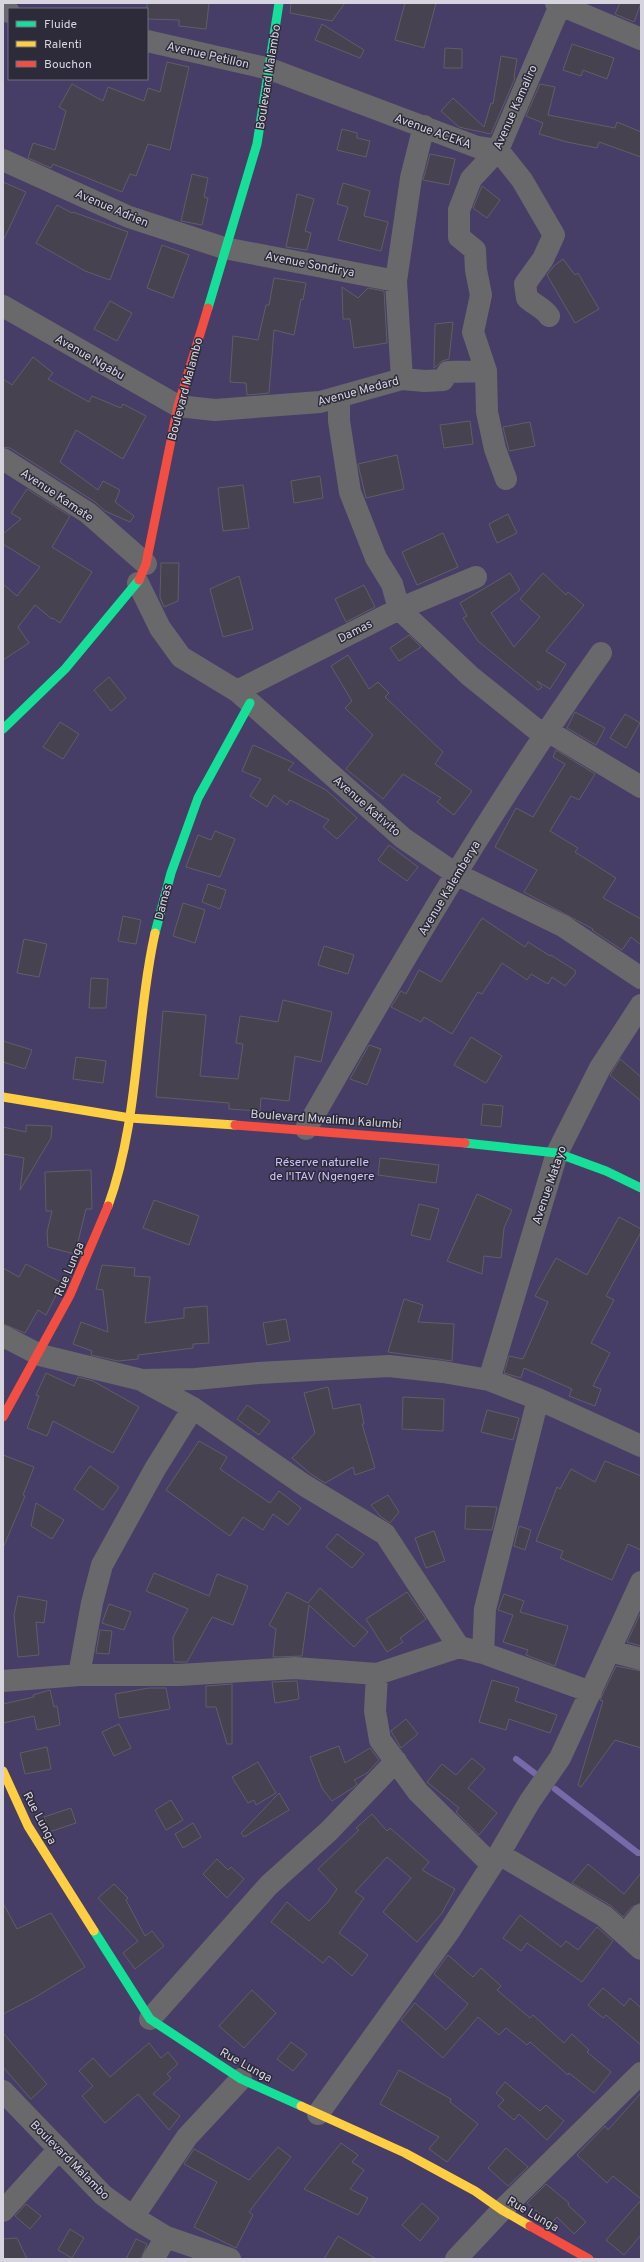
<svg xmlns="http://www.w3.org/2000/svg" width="644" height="2262" font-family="Overpass,sans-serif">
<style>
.green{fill:#473e68;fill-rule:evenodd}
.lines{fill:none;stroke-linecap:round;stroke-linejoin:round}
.stream{stroke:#776aa9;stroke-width:6}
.building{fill:#464250;stroke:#5f5e65}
.street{stroke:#69696c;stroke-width:22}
.fast{stroke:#16e098;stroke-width:9}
.slow{stroke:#ffcf43;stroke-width:9}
.jam{stroke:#f24e42;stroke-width:9}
.labels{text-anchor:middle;stroke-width:3;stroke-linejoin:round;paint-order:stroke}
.street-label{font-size:12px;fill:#d6d5df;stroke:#2d2b3a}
.park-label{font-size:12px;fill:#cec4fd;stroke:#2d2b3a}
</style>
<rect width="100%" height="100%" fill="#302e36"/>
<path class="green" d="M3 3H641V2259H3ZM9 9H147V79H9Z"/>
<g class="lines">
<path class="stream" d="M516 1759 537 1775
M555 1789 638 1853H641"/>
</g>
<path class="building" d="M147 3H209L206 29 179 26V20L147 19Z
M291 3H345L332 21 290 13Z
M405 3H436L424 48 395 40Z
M620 3H641L634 22 615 14Z
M322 24 364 50 360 58 315 40Z
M572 44 614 58 607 79 583 70 581 76 563 70Z
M445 48 462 49V68H444Z
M501 56 517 59 514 77 515 78 491 134 459 127 441 111 453 98 484 127 491 103 493 104Z
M167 62 189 67 170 150 148 144 136 176 130 174 122 192 53 164 51 168 28 158 33 143 55 150 66 111 59 107 72 84 103 101 108 87 144 101 148 88 160 92Z
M540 84 555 87 548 115 615 128 617 122 641 132V157L599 142 597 148 567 142 539 134 543 123 526 116Z
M342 129 357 133V138L370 141 366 157 337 150Z
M430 154 455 159 449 185 423 180Z
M192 174 208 178 204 197 208 198 202 225 181 221Z
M3 182 26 192 3 241Z
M343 183 370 191 364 216 388 222 381 251 338 240 348 207 337 204Z
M482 186 500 200 487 218 473 208Z
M297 194 314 199 305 231 311 233 307 250 286 247Z
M57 205 72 213 73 212 128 232 110 280 85 271 36 243Z
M162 245 189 255 173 298 147 288Z
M563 259 575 275 578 273 599 309 575 323 547 275 554 266Z
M274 278 306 283 303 300 301 299 294 335 274 330 269 393 247 395 246 383 230 382 233 336 258 340 266 305H269Z
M342 287 358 298 368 288 384 291 387 343 354 348 350 319H343Z
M110 301 132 313 117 341 94 329Z
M453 322 449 359 442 361 434 368 435 324Z
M33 357 53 373 48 379 89 402 92 396 121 408 123 404 146 416 123 459 76 430 60 462 98 490 103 481 120 490 115 502 134 516 130 522 105 511 95 502 10 448 3 447V379L12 385Z
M470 421 473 444 444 448 440 425Z
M530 422 535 446 509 451 503 427Z
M397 455 404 489 366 498 358 464Z
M320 476 323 498 294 503 291 481Z
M243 485 249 528 223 531 218 488Z
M27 489 70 516 52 547 92 572 60 623 53 618 52 619 35 605 18 627 29 643 3 660V584L17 596 40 567 3 544V534L21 519 11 513Z
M508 514 517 533 497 543 489 524Z
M443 533 458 567 417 585 402 552Z
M161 563H179L178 601 164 607 160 597Z
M510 573 520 590 491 613 514 647 540 617 520 599 543 573 566 595 568 592 584 605 546 651 566 664 550 689 537 681 542 687 538 690 478 641 463 618 467 616 460 603Z
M239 576 253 629 223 637 210 589Z
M364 585 375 607 346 622 335 599Z
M409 635 421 647 399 661 390 648Z
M348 655 369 689 378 682 389 693 385 697 443 752 435 764 472 791 454 815 437 802 441 798 403 774 383 799 346 769 373 735 345 708 352 701 331 666Z
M109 677 126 698 111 711 94 690Z
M575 712 605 728 596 745 567 728Z
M625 714 640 723 626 748 610 738Z
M60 722 79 734 63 759 43 747Z
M253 745 294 763 288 770 326 790 357 818 337 839 323 827 329 820 290 800 287 805 274 795 267 807 250 796 261 779 242 771Z
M556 750 595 774 579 800 571 796 550 831 578 848 575 852 616 878 603 898 641 919V945L631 937 622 950 592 930 593 929 524 892 537 870 495 847 516 808 533 817 565 764 553 757Z
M215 831 235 839 220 877 186 867 198 835 211 840Z
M389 845 418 867 407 881 378 860Z
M208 884 226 890 220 909 202 902Z
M183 903 205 910 195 943 173 936Z
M123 916 141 920 136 944 118 941Z
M482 918 525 947 528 942 550 956 551 955 576 971 575 974 565 986 552 977 548 984 531 974 527 980 502 963 482 994 478 992 452 1034 424 1017 421 1022 391 1007 401 991 406 994 419 970 441 982Z
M24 939 47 944 39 977 17 973Z
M324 946 354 955 348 974 318 965Z
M91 978 108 979 106 1008H89Z
M283 1000 332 1012 321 1062 295 1056 289 1101 261 1098 260 1111 229 1109V1103L156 1097 163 1011 206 1015 200 1076 238 1079 243 1044 236 1043 240 1016 278 1022Z
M471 1037 502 1056 486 1083 454 1065Z
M3 1041 32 1050 25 1069 3 1062Z
M369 1045 381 1049 367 1085 350 1079Z
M76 1057 106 1061 103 1083 73 1079Z
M620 1059 641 1077V1101L610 1075Z
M483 1104 503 1106 501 1127 481 1125Z
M26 1125 52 1126 51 1138 20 1190 24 1158 3 1154V1127L26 1132Z
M380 1158 439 1165 436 1183 378 1175Z
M91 1170 92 1209H86L75 1254 48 1247 47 1232 52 1211H46L45 1172Z
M477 1194 512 1210 504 1228 501 1258 484 1256 482 1274 447 1261Z
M154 1200 199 1216 189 1245 143 1228Z
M419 1204 439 1209 430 1240 411 1235Z
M619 1217 641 1229V1232L606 1296 614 1300 591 1343 610 1353 593 1386 601 1389 595 1406 569 1396 572 1389 524 1368 521 1378 504 1373 509 1356 523 1359 548 1302 535 1296 556 1258 587 1275Z
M26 1264 62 1283 46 1315 38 1310 25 1333 3 1324V1268L19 1277Z
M102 1265 135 1268 134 1276 150 1277 145 1323 184 1318V1308L207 1306 209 1343 193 1344V1348L138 1355V1359L118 1361 91 1355 92 1351 73 1344 81 1322 108 1332 103 1290 96 1289Z
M404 1299 423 1305 418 1322 454 1324 452 1361 388 1352Z
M286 1319 290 1341 267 1345 263 1323Z
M46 1373 74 1386 78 1377 93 1381 139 1407 113 1453 53 1421 47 1436 27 1428 39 1396 36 1395Z
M328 1387 333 1409 360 1404 364 1424H362L375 1468 355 1475 353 1467 325 1483 311 1474 292 1458 315 1433 304 1393Z
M403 1397 444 1399 443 1431 402 1429Z
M247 1405 270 1421 259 1435 237 1419Z
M487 1410 519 1418 513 1440 481 1432Z
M199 1441 227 1457 220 1469 270 1503 279 1491 301 1508 288 1525 273 1514 263 1530 243 1517 230 1536 166 1490Z
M3 1455 34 1467 23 1495 25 1496 3 1548Z
M605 1461 641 1476V1550L628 1544 612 1580 560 1558 563 1551 536 1541 557 1487 560 1489 571 1469 595 1482Z
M90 1466 119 1487 103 1510 74 1489Z
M388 1495 399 1512 390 1523 380 1516 371 1505Z
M36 1503 64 1520 52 1539 31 1526Z
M466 1506 497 1507 492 1530 465 1529Z
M519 1526 531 1530 525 1550 514 1546Z
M434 1531 445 1561 426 1568 415 1538Z
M337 1534 364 1554 352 1568 326 1547Z
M154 1573 209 1596 217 1574 248 1586 233 1625 212 1617 187 1662H174L173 1637 188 1609 146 1591Z
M320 1588 368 1632 354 1647 309 1605 302 1656 273 1657 276 1629 269 1625 287 1592 308 1603Z
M407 1592 426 1619 400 1638 403 1642 387 1652 366 1619Z
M504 1594 524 1601 520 1612 568 1626 555 1666 526 1655 528 1650 503 1642 513 1615 498 1610Z
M18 1596 47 1601 44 1623 36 1622 39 1655 18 1657 14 1615Z
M109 1604 131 1612 124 1630 102 1623Z
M641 1612V1646L627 1642Z
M100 1630 112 1631 109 1654 96 1653Z
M616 1666 641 1671V1748L615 1740 581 1787 578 1785 603 1701 600 1700Z
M492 1680 519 1688 515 1701 557 1715 550 1733 509 1719 506 1730 479 1722Z
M297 1681 299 1699 275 1703 272 1682Z
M232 1684V1744H227L216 1707H206V1686Z
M149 1688H166L170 1709 119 1718 115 1694Z
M50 1690 54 1707 57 1706 60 1725 37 1730 34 1716 3 1723V1704L34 1697 33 1695Z
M406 1719 418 1734 401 1748 391 1731Z
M119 1724 131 1748 114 1756 102 1732Z
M339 1746 345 1763 370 1748 379 1760 367 1773 354 1780 357 1784 354 1787 332 1801 322 1788 310 1757Z
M47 1747 51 1769 25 1774 20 1753Z
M472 1758 485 1769 468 1788 497 1813 479 1835 456 1812 459 1808 427 1782 442 1764 456 1775Z
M258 1762 276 1793 256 1805 254 1800 248 1803 232 1777Z
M279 1793 289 1810 244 1837 241 1833Z
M171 1800 183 1820 166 1830 155 1810Z
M71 1808 76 1823 49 1832 44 1817Z
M372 1814 387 1831 390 1828 429 1862 422 1870 455 1889 442 1913 417 1942 383 1912 411 1878 387 1857 355 1892 364 1898 339 1933 368 1955 352 1976 329 1956 323 1963 271 1922 287 1902 309 1921 328 1902 337 1889 318 1869 359 1830 356 1828Z
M193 1823 201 1837 183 1848 175 1834Z
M217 1859 228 1870 231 1867 244 1879 227 1898 203 1874Z
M588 1864 624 1894 641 1873V1903L632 1907 623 1917 610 1905 572 1883Z
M114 1884 128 1898 126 1900 145 1936 152 1931 164 1946 135 1969 123 1953 138 1941 98 1898Z
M3 1903 17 1929 51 1913 85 1967 34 1998 3 2014Z
M520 1915 561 1947 566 1941 578 1950 597 1927 613 1941 582 1982 527 1943 521 1951 503 1938Z
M448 1955 473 1977 481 1968 501 1986 497 1990 530 2018 533 2015 564 2043 572 2034 589 2050 587 2052 611 2072 594 2093 569 2073 568 2075 530 2042 527 2045 506 2028 499 2035 478 2017 443 2058 401 2020 415 2003 446 2030 468 2004 434 1974Z
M603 1988 624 2006 630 1998 641 2008V2045L606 2015 603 2018 588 2005Z
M252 1990 276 2013 244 2048 219 2026Z
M3 2033 47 2084 31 2099 3 2067Z
M291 2042 307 2054 293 2071 277 2059Z
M149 2043 161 2058 168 2052 178 2064 167 2074 171 2078 153 2094 180 2116 169 2130 138 2094 105 2123 82 2096 93 2086 79 2071 93 2058 110 2077Z
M399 2070 451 2099 450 2102 478 2124 447 2162 429 2149 439 2137 380 2104Z
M505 2082 540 2111 546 2105 564 2121 547 2140 519 2114 514 2120 498 2106 504 2100 496 2093Z
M641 2093V2199L613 2176 607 2183 577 2155 605 2126 608 2130Z
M341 2143 358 2155 352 2162 364 2170 350 2189 368 2198 358 2215 304 2189Z
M278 2147 291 2157 249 2212 253 2215 236 2248 194 2227 217 2182 184 2164 194 2149 249 2180Z
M506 2148 528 2167 508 2186 488 2168Z
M546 2184 569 2203 568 2205 586 2222 574 2234 557 2217 551 2223 527 2203Z
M641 2200V2235L624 2255 606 2240Z
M422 2203 439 2218 420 2241 402 2225Z
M26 2204 41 2216 30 2229 15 2216Z
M70 2229 84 2238 72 2258 58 2250Z
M338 2236 376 2259H324Z
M17 2238 27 2259H3V2239Z
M136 2239 147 2244 141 2259H126Z"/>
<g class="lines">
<path class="street" d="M556 3 641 39
M3 11 9 12
M147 41 270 69 477 147 498 150 522 180 554 235 543 259 525 284 527 298C534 305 543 307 549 316
M3 160 129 217 224 248 396 281
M3 306 178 406 215 410 320 402 402 379 425 381 443 380 448 372 486 371
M402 379 396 281 411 178 424 126
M339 397V421L350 492 376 558 392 584 399 609 470 676 537 730H546L641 787
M3 459 88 513 146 564
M506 479 495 449 487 412 486 371 473 332 481 295 476 270 475 250 459 237V210L471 179 498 150 561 3
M138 583 160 628 181 657 237 691 403 838 456 874 563 926 641 978
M237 691 399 609 476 577
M306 1129C399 967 493 805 601 653
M3 1336 40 1355 142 1380 196 1379 258 1373 389 1366 443 1372 489 1380 538 1399 641 1446
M489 1380 557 1153 600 1068 641 1005
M143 1381 193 1408 304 1485 385 1534 459 1647 483 1653 591 1692
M610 1651 641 1659
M483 1653 485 1609 538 1399
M377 1674 375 1711 380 1740 418 1792 491 1864
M79 1675 92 1603 102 1565 155 1469 193 1408
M3 1681 79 1675H179L295 1668 377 1674 459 1647
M499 1854 604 1916 641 1949
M625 1934 641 1915
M150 2019 269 1885 329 1831 396 1761
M3 2091 103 2195 133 2217 166 2237 230 2259
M318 2114 450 1930 499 1854 530 1801 560 1758 641 1582
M3 2211 59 2149
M133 2217 187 2137 241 2079
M153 2259 166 2237
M456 2259 502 2210 641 2073"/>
<path class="fast" d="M208 308 257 144 279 3
M3 729 65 669 139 580
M155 933 171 873 198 798 250 703
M465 1143 557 1153 606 1171 641 1188
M94 1931 150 2019 241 2079 301 2106"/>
<path class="slow" d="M3 1097 130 1118 235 1125
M108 1206C140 1118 135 1023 155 933
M3 1771 28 1826 94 1931
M301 2106 405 2153 475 2191 502 2210 530 2226"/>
<path class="jam" d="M139 580 146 564 178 406 208 308
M235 1125 465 1143
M3 1417 70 1295 108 1206
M530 2226 589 2259"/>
</g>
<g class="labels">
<g class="street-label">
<text transform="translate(208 55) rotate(13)" y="4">Avenue Petillon</text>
<text transform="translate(268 77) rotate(-81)" y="4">Boulevard Malambo</text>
<text transform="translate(515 107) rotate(-66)" y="4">Avenue Kamaliro</text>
<text transform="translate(433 131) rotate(20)" y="4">Avenue ACEKA</text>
<text transform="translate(112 208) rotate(23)" y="4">Avenue Adrien</text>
<text transform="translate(310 264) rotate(11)" y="4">Avenue Sondirya</text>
<text transform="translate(90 357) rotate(30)" y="4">Avenue Ngabu</text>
<text transform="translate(185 389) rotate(-75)" y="4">Boulevard Malambo</text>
<text transform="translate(358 391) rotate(-15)" y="4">Avenue Medard</text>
<text transform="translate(57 495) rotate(34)" y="4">Avenue Kamate</text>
<text transform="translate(355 631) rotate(-27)" y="4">Damas</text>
<text transform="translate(367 806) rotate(41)" y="4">Avenue Kativito</text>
<text transform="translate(449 888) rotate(-59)" y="4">Avenue Kalemberya</text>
<text transform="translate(163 902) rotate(-75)" y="4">Damas</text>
<text transform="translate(326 1119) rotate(4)" y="4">Boulevard Mwalimu Kalumbi</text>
<text transform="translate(549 1185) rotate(-71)" y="4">Avenue Matayo</text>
<text transform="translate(69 1269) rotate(-67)" y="4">Rue Lunga</text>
<text transform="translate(40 1818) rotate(62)" y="4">Rue Lunga</text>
<text transform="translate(246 2065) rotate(29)" y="4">Rue Lunga</text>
<text transform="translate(70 2160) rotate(45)" y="4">Boulevard Malambo</text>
<text transform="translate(533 2214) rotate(30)" y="4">Rue Lunga</text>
</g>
<g class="park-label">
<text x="322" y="1166">Réserve naturelle<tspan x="322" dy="14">de l'ITAV (Ngengere</tspan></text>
</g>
</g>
<rect width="644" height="2262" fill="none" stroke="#d6d5df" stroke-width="8"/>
<rect x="8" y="8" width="140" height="72" fill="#2d2b3a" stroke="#716f7c"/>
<rect x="16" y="21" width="20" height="6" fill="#16e098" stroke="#716f7c"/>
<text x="44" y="28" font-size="12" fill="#d6d5df">Fluide</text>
<rect x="16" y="41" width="20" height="6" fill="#ffcf43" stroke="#716f7c"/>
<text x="44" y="48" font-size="12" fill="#d6d5df">Ralenti</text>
<rect x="16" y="61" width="20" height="6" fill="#f24e42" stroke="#716f7c"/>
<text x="44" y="68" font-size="12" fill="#d6d5df">Bouchon</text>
</svg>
